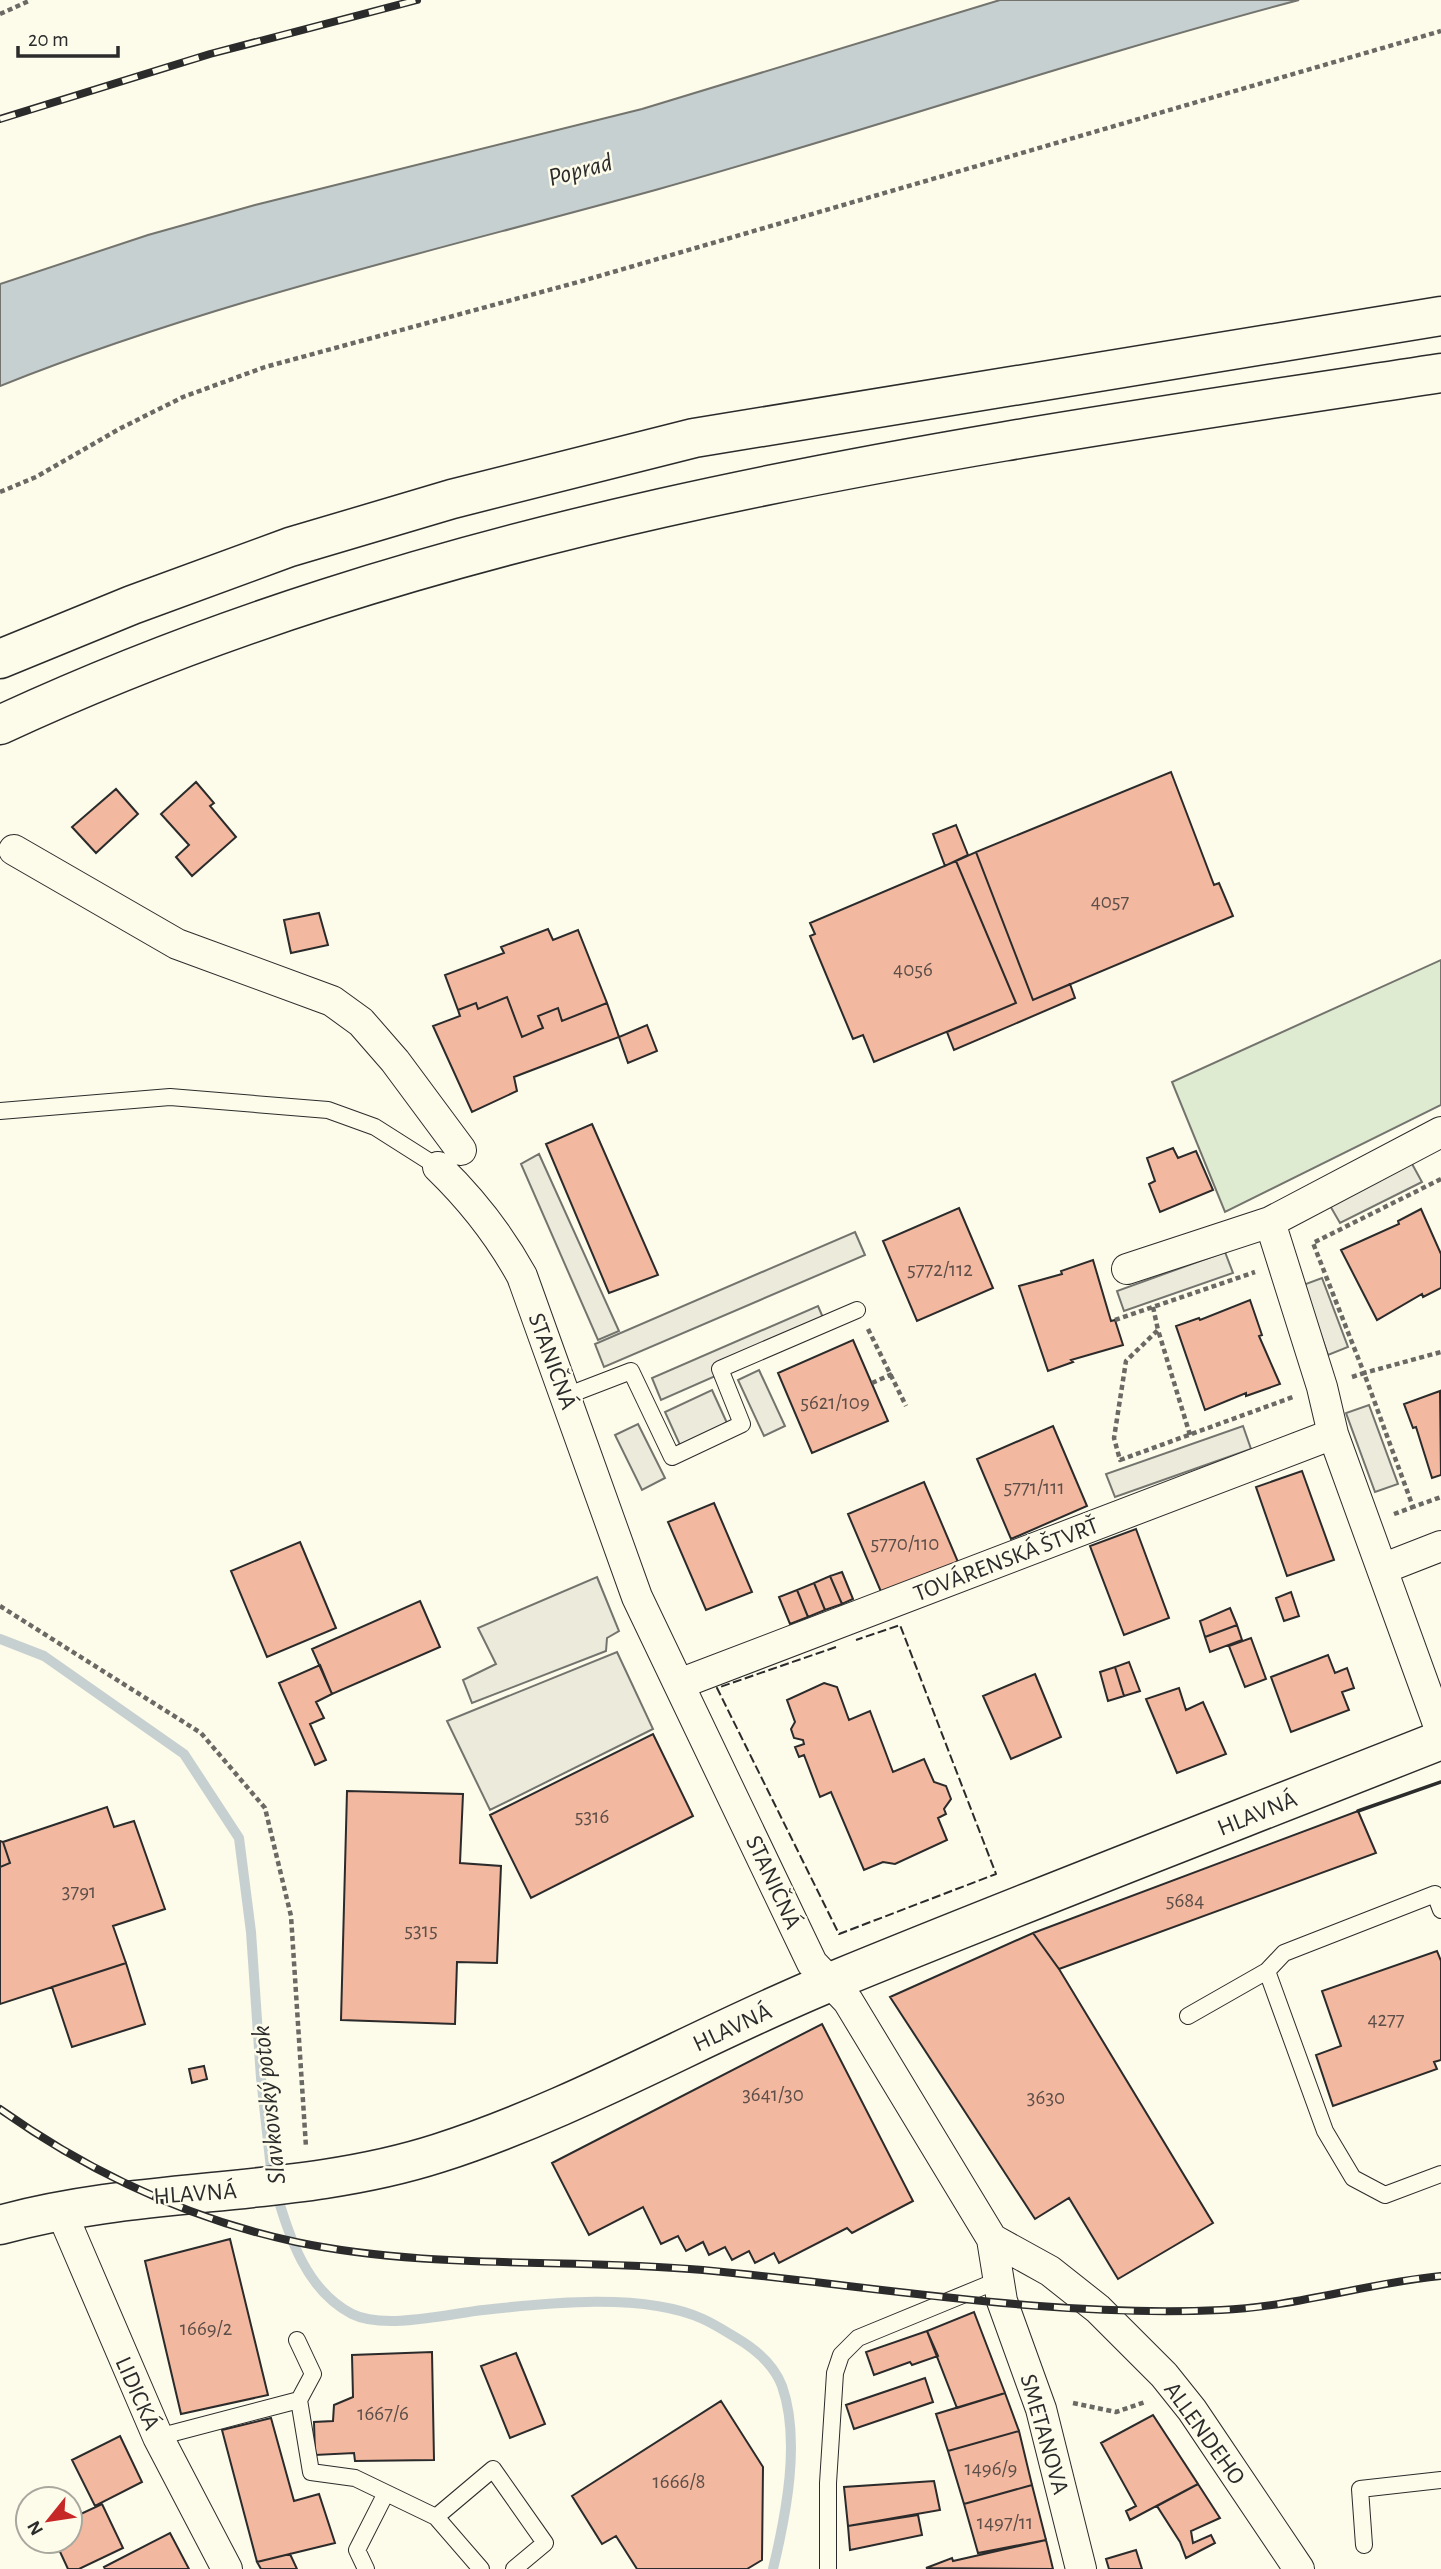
<svg xmlns="http://www.w3.org/2000/svg" width="1441" height="2569" font-family="'Alegreya Sans',sans-serif">
<style>
.green{fill:#deebd1;stroke:#74746e;stroke-width:2}
.parking{fill:#eceadb;stroke:#74746e;stroke-width:2}
.water{fill:#c7d0d0;stroke:#74746e;stroke-width:2}
.lines{fill:none;stroke-linecap:round;stroke-linejoin:round}
.stream{stroke:#c7d0d0;stroke-width:10}
.building{fill:#f2b8a0;stroke:#2b2b2b;stroke-width:2}
.lane-casing{stroke:#2b2b2b;stroke-width:18}
.street-casing{stroke:#2b2b2b;stroke-width:32}
.primary-casing{stroke:#2b2b2b;stroke-width:41}
.path{stroke:#6a6964;stroke-width:4.5;stroke-dasharray:5 3.5;stroke-linecap:butt}
.lane{stroke:#fdfbea;stroke-width:16}
.street{stroke:#fdfbea;stroke-width:30}
.primary{stroke:#fdfbea;stroke-width:38}
.rail-casing{stroke:#2b2b2b;stroke-width:8}
.rail{stroke:#fdfbea;stroke-width:5;stroke-dasharray:16;stroke-linecap:butt}
.fence{stroke:#2b2b2b;stroke-width:2;stroke-dasharray:9 3.5;stroke-linecap:butt}
.wall{stroke:#2b2b2b;stroke-width:3.5}
.labels{text-anchor:middle;stroke-width:5;stroke-linejoin:round;paint-order:stroke}
.number-label{font-size:21px;fill:#5d4e48}
.street-label{font-size:24px;fill:#2b2b2b;stroke:#fdfbea}
.water-label{font-size:26px;font-style:italic;fill:#2b2b2b;stroke:#fdfbea}
</style>
<rect width="100%" height="100%" fill="#fdfbea"/>
<path class="green" d="M1441 960V1105L1225 1212 1172 1082Z"/>
<path class="parking" d="M539 1154 619 1331 598 1340 521 1164Z
M1411 1162 1422 1182 1340 1223 1329 1204Z
M855 1232 865 1255 604 1367 595 1344Z
M1225 1252 1233 1273 1124 1311 1117 1291Z
M1322 1278 1348 1347 1328 1355 1303 1285Z
M818 1306 827 1327 661 1400 652 1378Z
M759 1370 785 1426 764 1436 738 1380Z
M712 1390 727 1423 680 1445 665 1412Z
M1369 1405 1398 1484 1375 1492 1346 1413Z
M638 1424 665 1478 642 1490 615 1435Z
M1243 1426 1251 1449 1115 1497 1106 1474Z
M597 1577 619 1631 607 1638 606 1651 472 1703 463 1680 496 1664 478 1628Z
M617 1652 653 1729 490 1810 447 1721Z"/>
<path class="water" d="M1000 0H1299C1084 57 873 129 659 189 439 250 213 301 0 386V284L148 235 255 205 642 109Z"/>
<g class="lines">
<path class="stream" d="M0 1639 44 1656 184 1754 239 1838 251 1932 261 2078 272 2178
M276 2192C290 2238 306 2290 352 2314 384 2330 448 2314 483 2310 546 2303 644 2292 703 2319 714 2324 725 2331 735 2337 754 2348 774 2365 782 2386 801 2440 786 2515 773 2569"/>
</g>
<path class="building" d="M1171 772 1214 885 1219 883 1233 916 1033 1000 976 852Z
M196 782 214 803 210 806 236 837 192 876 176 857 189 845 161 814Z
M116 789 138 814 96 853 72 827Z
M956 825 968 855 945 866 933 834Z
M976 852 1033 1000 1070 984 1075 998 954 1050 947 1032 1016 1003 956 861Z
M956 861 1016 1003 874 1062 863 1035 853 1039 810 936 815 934 810 923Z
M319 913 328 945 291 953 284 920Z
M548 929 553 940 578 930 607 1003 562 1021 558 1008 538 1016 543 1028 522 1037 507 997 478 1009 476 1003 458 1010 445 975 504 953 501 947Z
M507 997 522 1037 543 1028 538 1016 558 1008 562 1021 607 1003 619 1037 514 1077 517 1091 472 1112 433 1026 460 1016 458 1010 476 1003 478 1009Z
M647 1025 657 1051 628 1063 619 1037Z
M592 1124 658 1275 609 1293 546 1144Z
M1173 1148 1178 1158 1196 1151 1213 1190 1160 1212 1149 1184 1155 1181 1147 1158Z
M959 1208 993 1288 917 1321 883 1241Z
M1421 1209 1441 1254V1288L1423 1297 1422 1294 1377 1320 1341 1250 1399 1224 1398 1221Z
M1093 1260 1111 1321 1115 1320 1123 1345 1071 1360 1073 1362 1048 1371 1019 1286 1062 1274 1061 1271Z
M1250 1300 1262 1335 1259 1336 1280 1384 1246 1396V1393L1205 1410 1176 1326 1199 1318 1200 1320Z
M853 1340 888 1421 812 1453 778 1373Z
M1440 1391 1441 1475 1432 1478 1416 1427 1413 1428 1404 1404Z
M1053 1426 1087 1506 1011 1539 977 1459Z
M1302 1471 1334 1560 1287 1576 1256 1487Z
M924 1482 958 1562 882 1594 848 1514Z
M714 1503 752 1592 706 1610 668 1522Z
M1136 1529 1169 1618 1124 1635 1090 1546Z
M300 1542 336 1628 267 1657 231 1571Z
M842 1572 853 1599 842 1604 830 1576Z
M830 1576 842 1604 825 1610 814 1583Z
M814 1583 825 1610 808 1617 797 1590Z
M797 1590 808 1617 790 1624 779 1597Z
M1291 1592 1299 1616 1284 1621 1276 1598Z
M420 1601 440 1647 332 1694 312 1649Z
M1230 1608 1237 1625 1205 1637 1200 1621Z
M1237 1625 1242 1640 1210 1652 1205 1637Z
M1251 1638 1266 1679 1245 1687 1229 1646Z
M1328 1655 1335 1673 1347 1668 1354 1688 1342 1692 1349 1710 1291 1732 1271 1677Z
M1129 1662 1140 1691 1124 1696 1115 1667Z
M320 1665 332 1694 316 1702 324 1718 310 1724 326 1760 315 1765 279 1683Z
M1115 1667 1124 1696 1108 1701 1100 1672Z
M1035 1674 1061 1737 1011 1759 983 1696Z
M824 1683 837 1687 849 1720 870 1711 893 1772 924 1759 934 1782 946 1786 951 1799 944 1809 946 1814 938 1818 947 1840 895 1864 883 1862 864 1870 831 1792 820 1797 804 1755 799 1757 795 1747 804 1744 803 1740 794 1738 791 1729 795 1722 787 1700Z
M1179 1688 1186 1710 1203 1702 1226 1754 1177 1773 1146 1699Z
M653 1734 693 1816 531 1898 490 1815Z
M347 1791 463 1794 460 1863 501 1866 497 1963 457 1962 455 2024 341 2020Z
M107 1807 114 1827 134 1821 165 1909 113 1926 126 1963 0 2004V1867L10 1863 3 1842Z
M1358 1811 1376 1853 1059 1969 1033 1933Z
M0 1841 3 1842 10 1863 0 1867Z
M1033 1933 1059 1969 1213 2223 1118 2279 1069 2198 1035 2219 890 1997Z
M1437 1951 1441 1961V2060L1434 2062 1437 2069 1333 2106 1316 2055 1341 2046 1322 1991Z
M126 1963 145 2024 72 2047 52 1987Z
M822 2024 913 2201 852 2233 847 2228 779 2263 774 2253 755 2263 749 2251 732 2260 725 2247 709 2255 703 2242 686 2251 678 2236 661 2244 643 2207 589 2235 552 2163Z
M204 2066 207 2079 192 2083 189 2069Z
M230 2239 268 2395 181 2414 145 2261Z
M974 2312 1005 2393 957 2408 927 2331Z
M927 2331 938 2356 912 2365 910 2362 874 2375 866 2352Z
M432 2352 434 2460 355 2461 354 2453 315 2455 314 2422 333 2421 334 2405 353 2397 352 2355Z
M516 2353 545 2424 510 2438 481 2366Z
M925 2378 933 2402 854 2429 846 2405Z
M1005 2393 1019 2431 948 2451 936 2414Z
M721 2401 763 2467 762 2560 747 2569H637L616 2536 602 2544 572 2496Z
M1153 2415 1198 2484 1130 2520 1126 2511 1136 2506 1101 2443Z
M271 2418 294 2501 319 2494 335 2543 257 2562 222 2430Z
M1019 2431 1032 2485 964 2504 948 2451Z
M120 2436 142 2482 95 2506 72 2460Z
M934 2481 940 2510 848 2526 844 2487Z
M1198 2484 1220 2518 1191 2531 1193 2543 1211 2535 1215 2543 1186 2558 1180 2542 1157 2506Z
M1032 2485 1046 2540 978 2553 964 2504Z
M102 2504 123 2548 79 2569H68L55 2541H70V2519Z
M918 2515 922 2535 850 2550 848 2526Z
M170 2533 189 2569H105L104 2567Z
M1046 2540 1053 2569 926 2568 952 2558 953 2561Z
M1136 2550 1142 2569H1109L1106 2559Z
M290 2554 297 2569H261L257 2562Z"/>
<g class="lines">
<defs>
<path id="lane" d="M0 1111 170 1097 328 1110 375 1127 438 1167
M566 1396 631 1371 672 1457 742 1424 720 1369 857 1310
M1267 1971 1284 1953 1435 1894 1441 1910
M1188 2016 1267 1971 1325 2131 1353 2178 1385 2195 1441 2174
M297 2340 313 2374 299 2400
M158 2437 299 2400 311 2472 355 2478 436 2517 481 2569
M436 2517 493 2469 545 2543 514 2569
M1364 2545 1360 2489 1441 2480
M366 2569 357 2550 386 2493
M828 2569V2483L835 2373 841 2355 858 2338 999 2280"/>
<path id="street" d="M14 850 177 944 332 1001 361 1022 395 1061 461 1150
M438 1167C472 1200 499 1234 522 1276L637 1597 812 1963 848 2001 992 2239 1002 2301 1041 2409 1081 2569
M1127 1269 1270 1222
M1333 1434 1441 1732
M1382 1569 1441 1546
M679 1684 1333 1434 1322 1387 1270 1222 1441 1132
M61 2211 158 2437 227 2569
M992 2239 1050 2271 1098 2309 1164 2375 1192 2410 1299 2569"/>
<path id="primary" d="M0 659 132 605 290 547 452 499 694 438 1441 316
M0 725C454 514 951 448 1441 373
M0 2225C145 2185 296 2199 439 2153 576 2109 701 2035 833 1981 1035 1898 1239 1820 1441 1740"/>
</defs>
<use href="#lane" class="lane-casing"/>
<use href="#street" class="street-casing"/>
<use href="#primary" class="primary-casing"/>
<path class="path" d="M0 14 31 0
M0 492 36 477 121 428 183 397 265 367 582 281 1441 31
M1441 1179 1313 1243 1364 1373 1441 1352
M1153 1307 1158 1330
M1115 1320 1255 1272
M868 1329 906 1406
M1352 1377 1364 1373 1413 1507 1441 1497
M872 1383 892 1374
M1190 1435 1158 1330 1126 1361 1114 1438 1120 1460 1293 1397
M1394 1514 1413 1507
M0 1606 201 1733 265 1808 291 1916 306 2147
M1073 2403 1116 2412 1145 2402"/>
<use href="#lane" class="lane"/>
<use href="#street" class="street"/>
<use href="#primary" class="primary"/>
<defs>
<path id="rail" d="M0 119 210 54 417 0
M0 2109C89 2172 189 2219 296 2242 429 2270 568 2258 703 2270 875 2286 1049 2318 1221 2310 1295 2307 1367 2283 1441 2276"/>
</defs>
<use href="#rail" class="rail-casing"/>
<use href="#rail" class="rail"/>
<path class="fence" d="M836 1647 717 1688 839 1934 996 1874 900 1625 856 1640"/>
<path class="wall" d="M1358 1811 1441 1782"/>
</g>
<g class="labels">
<g class="number-label">
<text x="1110" y="908">4057</text>
<text x="913" y="976">4056</text>
<text x="940" y="1276">5772/112</text>
<text x="835" y="1409">5621/109</text>
<text x="1034" y="1494">5771/111</text>
<text x="905" y="1550">5770/110</text>
<text x="592" y="1823">5316</text>
<text x="79" y="1898">3791</text>
<text x="1185" y="1907">5684</text>
<text x="421" y="1937">5315</text>
<text x="1386" y="2026">4277</text>
<text x="773" y="2101">3641/30</text>
<text x="1046" y="2104">3630</text>
<text x="206" y="2335">1669/2</text>
<text x="383" y="2420">1667/6</text>
<text x="991" y="2475">1496/9</text>
<text x="679" y="2488">1666/8</text>
<text x="1005" y="2529">1497/11</text>
</g>
<g class="street-label">
<text transform="translate(553 1361) rotate(70)" y="8">STANIČNÁ</text>
<text transform="translate(1006 1559) rotate(-21)" y="8">TOVÁRENSKÁ ŠTVRŤ</text>
<text transform="translate(1257 1813) rotate(-22)" y="8">HLAVNÁ</text>
<text transform="translate(774 1882) rotate(65)" y="8">STANIČNÁ</text>
<text transform="translate(732 2027) rotate(-25)" y="8">HLAVNÁ</text>
<text transform="translate(195 2193) rotate(-4)" y="8">HLAVNÁ</text>
<text transform="translate(138 2393) rotate(66)" y="8">LIDICKÁ</text>
<text transform="translate(1205 2433) rotate(54)" y="8">ALLENDEHO</text>
<text transform="translate(1045 2434) rotate(74)" y="8">SMETANOVA</text>
</g>
<g class="water-label">
<text transform="translate(580 169) rotate(-15)" y="9">Poprad</text>
<text transform="translate(268 2105) rotate(-96)" y="9">Slavkovský potok</text>
</g>
</g>
<g transform="translate(49 2520) rotate(240)"><circle r="33" fill="#fdfbea" stroke="#a9a89e" stroke-width="2"/>
<path d="M0-5L12 26L0 18L-12 26Z" fill="#c62828"/>
<text y="-10" font-size="19" font-weight="bold" text-anchor="middle" fill="#2b2b2b">N</text>
</g>
<path d="M18 46v10h100v-10" fill="none" stroke="#2b2b2b" stroke-width="3.5"/>
<text x="28" y="46" font-size="21" fill="#2b2b2b" stroke="#fdfbea" stroke-width="5" paint-order="stroke">20 m</text>
</svg>
